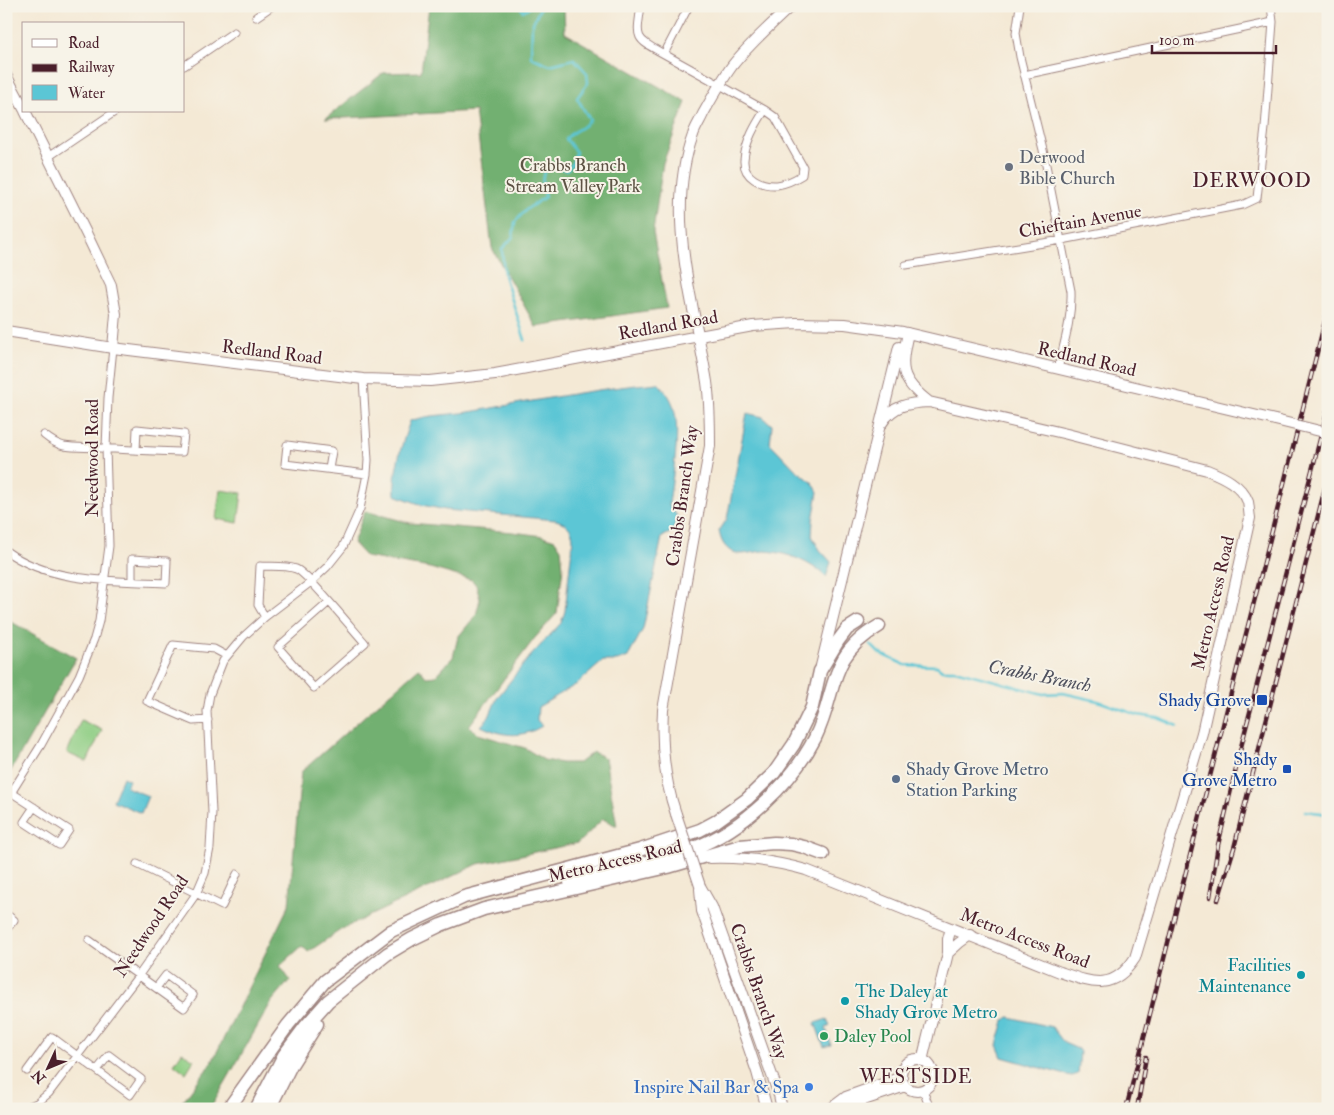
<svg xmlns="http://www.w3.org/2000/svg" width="1334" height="1115" font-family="'IM FELL Double Pica',serif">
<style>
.green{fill:#8ecd83;stroke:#6c7657}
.forest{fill:#72b071;stroke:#5e684e}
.water{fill:#5bc6d5;stroke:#527280}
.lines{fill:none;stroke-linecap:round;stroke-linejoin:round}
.stream{stroke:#5bc6d5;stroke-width:2.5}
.street-casing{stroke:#9f8480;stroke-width:9}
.secondary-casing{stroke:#9f8480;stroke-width:12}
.highway-casing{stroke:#9f8480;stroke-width:15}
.street{stroke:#fff;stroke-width:7}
.secondary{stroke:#fff;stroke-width:10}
.highway{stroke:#fff;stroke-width:12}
.rail-casing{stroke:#4a1f2b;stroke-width:4.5}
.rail{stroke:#f7f3e8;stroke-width:2.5;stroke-dasharray:8;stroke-linecap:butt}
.secondary-bridge-casing{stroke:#9f8480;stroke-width:12;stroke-linecap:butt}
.secondary-bridge{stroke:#fff;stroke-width:10}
.worship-dot{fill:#6b7280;stroke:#f7f3e8;stroke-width:2}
.transit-dot{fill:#1a4fb4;stroke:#f7f3e8;stroke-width:2}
.service-dot{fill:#5c6f8a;stroke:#f7f3e8;stroke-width:2}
.culture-dot{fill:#0f9aa8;stroke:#f7f3e8;stroke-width:2}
.leisure-dot{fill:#2e9e5b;stroke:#f7f3e8;stroke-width:2}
.shop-dot{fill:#3f7fe0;stroke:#f7f3e8;stroke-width:2}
.labels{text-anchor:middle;stroke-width:4;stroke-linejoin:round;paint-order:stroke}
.worship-label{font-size:18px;fill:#5b616d;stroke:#f7f3e8;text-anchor:start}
.park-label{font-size:18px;fill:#5e5345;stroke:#f7f3e8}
.street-label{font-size:18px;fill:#4a1f2b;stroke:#f7f3e8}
.transit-label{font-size:18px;fill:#164399;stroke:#f7f3e8;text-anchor:end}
.service-label{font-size:18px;fill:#4e5e75;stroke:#f7f3e8;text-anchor:start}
.culture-label{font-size:18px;fill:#0d838f;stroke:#f7f3e8;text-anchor:end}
.leisure-label{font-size:18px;fill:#27864d;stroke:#f7f3e8;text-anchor:start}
.shop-label{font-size:18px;fill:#366cbe;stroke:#f7f3e8;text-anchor:end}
.water-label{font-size:19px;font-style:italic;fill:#4f515e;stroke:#f7f3e8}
.neighbourhood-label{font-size:19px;letter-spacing:1px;fill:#4a1f2b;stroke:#f7f3e8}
.quarter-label{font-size:20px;letter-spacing:1px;fill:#4a1f2b;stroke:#f7f3e8}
</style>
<rect width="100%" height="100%" fill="#f7f3e8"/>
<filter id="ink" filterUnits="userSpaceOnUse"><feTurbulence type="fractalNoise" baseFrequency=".02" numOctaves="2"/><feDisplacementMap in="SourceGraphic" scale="10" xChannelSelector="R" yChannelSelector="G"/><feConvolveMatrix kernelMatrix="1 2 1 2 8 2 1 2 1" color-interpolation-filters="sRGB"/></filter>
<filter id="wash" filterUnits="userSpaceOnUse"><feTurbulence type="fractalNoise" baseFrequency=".0096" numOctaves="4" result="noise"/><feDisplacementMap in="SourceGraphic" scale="20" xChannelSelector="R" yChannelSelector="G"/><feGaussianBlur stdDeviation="1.12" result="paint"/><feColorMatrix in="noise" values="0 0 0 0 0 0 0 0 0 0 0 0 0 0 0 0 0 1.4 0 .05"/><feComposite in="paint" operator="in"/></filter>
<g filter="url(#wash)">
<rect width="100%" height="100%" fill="#f4e9d5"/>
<path class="green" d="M220 490 242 493 238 523 216 519Z
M81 720 102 730 87 762 67 753Z
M182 1052 194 1060 186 1073 174 1064Z"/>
<path class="forest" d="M429 6H564L565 33 686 102 663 163 653 232 667 308 536 327 492 248 475 111 325 119 383 73 421 72Z
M365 511 410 523 513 532 543 536 555 540 561 549 563 568 557 613 534 639 469 726 478 734 525 748 544 760 562 763H579L593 752 605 758 617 826 603 819 578 843 478 864 342 929 308 952 302 946 280 966 290 980 272 1001 210 1109H177L212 1062 289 905 301 772 419 668 426 677 436 676 453 657 458 637 476 615 480 599 476 585 472 580 430 568 366 557 353 543Z
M6 619 76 658 6 779Z"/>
<path class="water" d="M658 383C664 389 670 396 673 405 682 432 672 476 669 505L677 516 673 531 662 537 643 629 628 657 617 661H603L577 684 538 707 537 720 542 726C521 739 503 736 481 726L489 717 497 698 526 661 561 623 565 611 573 538C572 528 566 523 556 520L446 510 422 505 395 495C393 470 402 444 410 421 430 414 454 415 475 411 536 401 596 388 658 383Z
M747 413 763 417 772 425 770 443 795 469 813 483 818 492 813 520 812 536 820 550 831 562 826 577C811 562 786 552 765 551 756 551 743 556 734 553 724 548 721 541 719 531L727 519Z
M123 777 129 780 126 787 148 796 141 813 113 801Z
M1009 1017 1052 1027 1064 1043 1078 1049 1080 1052 1078 1074 1072 1076 1062 1074 1002 1057 997 1045 1004 1021Z
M827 1019 830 1026 826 1028 831 1045 824 1047 815 1023Z"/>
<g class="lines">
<path class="stream" d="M520 6 523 11 532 6
M525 340 504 275 502 249 513 237 515 222 527 209 545 197C543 186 539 174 549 166L567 170 572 164 576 152 566 139C572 130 582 130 590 120L577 98 588 83 587 73 574 59 550 65 531 57 532 25 540 8 537 6
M870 644 879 653 905 665 937 666 942 670H955L1043 694 1063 693 1098 701 1138 715 1158 718 1178 726
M1305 811 1328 814"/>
</g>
</g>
<g filter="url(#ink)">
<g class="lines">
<defs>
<path id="street" d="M371 6 372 7
M641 6C636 40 635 38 664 54L689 6
M1020 6 1016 33 1020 57 1043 150 1071 291C1072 319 1064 343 1058 369
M256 17 272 6
M664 54 765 110 775 117 803 167 802 175C794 180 786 184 777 185 761 186 743 177 744 160 745 142 756 124 765 110
M184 66 234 32
M1024 75 1273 22
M48 157 116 111
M906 265 1062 240 1242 205 1257 198 1265 128 1273 22 1271 6
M44 435C50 440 56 444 64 446 75 448 88 447 100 448 127 450 155 451 182 452L184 434 137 429 136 450
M329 469 332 451 287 445 285 464 367 474
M6 551C52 584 113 580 166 583L167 561 132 559V581
M265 617 258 605 260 566C271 567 285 565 296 569 305 571 355 632 365 643L314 688 278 647 329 602
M208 720 193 721 147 701 173 645 214 649 227 656
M12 793C31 805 50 818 69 830L59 845 24 822 34 807
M6 801 41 745 79 676 94 639 99 621 109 546 106 448 108 398 113 348
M137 864 222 906 237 874
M6 914 14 920 6 930
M89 940 184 1008 193 995 166 975 156 988
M27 1071 52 1037 130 1095 141 1079 109 1055 97 1070
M923 1090 930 1109
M23 1109 37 1103 49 1093 139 975 196 894 205 873 210 848 212 812 207 711 210 694 223 661 243 637 265 617 311 582 327 567 343 547 360 509 367 474 368 460 363 379"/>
<path id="secondary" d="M6 75 24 109
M25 111 87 235 111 285 116 314 113 348
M6 331 113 348 363 379 430 381 495 374 753 326 796 323 845 324 903 332 1275 420
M882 423C893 405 909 403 929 402
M821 666 899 347
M676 814C664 779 661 746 663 710L710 446C710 425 710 403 707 382 694 302 664 214 693 135 695 128 700 121 703 114 712 98 721 81 732 66 749 44 771 25 791 6
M710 858C743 857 774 861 806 870L1060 972C1092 983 1113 992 1135 958L1202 733 1250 518C1249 513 1249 507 1248 502 1242 485 1222 476 1207 470L1067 434 929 402C899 379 900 368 908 333
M700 886 712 907 779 1095 782 1109
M700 889 702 911 757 1072 767 1109
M948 953 959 943 970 935
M901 1075a16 16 0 1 1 32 0a16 16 0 1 1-32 0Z
M922 1061 948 953V939L951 928
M834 1106 846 1097 902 1077
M828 1109 849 1105 905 1086"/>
<path id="highway" d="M570 882C611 869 654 863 694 848 742 830 792 783 815 738 838 691 826 657 879 626
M228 1109 288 1025 325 981 391 931 464 897 640 850 700 830 715 822 747 799 774 773 794 744 812 707 820 671 838 641 847 629 858 622
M256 1109 284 1055 305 1027 328 1001 387 954 412 939 441 925 484 909 668 867 740 846 774 843 791 844 804 847 823 854
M269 1109 291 1065 317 1024"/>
</defs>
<use href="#street" class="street-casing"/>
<use href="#secondary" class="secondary-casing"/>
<use href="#highway" class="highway-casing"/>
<use href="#street" class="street"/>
<use href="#secondary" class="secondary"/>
<use href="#highway" class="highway"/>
<defs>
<path id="rail" d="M1210 897 1218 845 1241 747 1328 408
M1218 900 1234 848 1328 476
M1126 1109 1328 309
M1137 1109 1146 1057"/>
</defs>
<use href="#rail" class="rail-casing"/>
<use href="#rail" class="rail"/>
<defs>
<path id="secondary-bridge" d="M1275 420 1328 433
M676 814 700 886"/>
</defs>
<use href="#secondary-bridge" class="secondary-bridge-casing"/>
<use href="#secondary-bridge" class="secondary-bridge"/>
</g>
</g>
<circle class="worship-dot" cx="1009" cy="167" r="5"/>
<g class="transit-dot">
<rect x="1256" y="694" width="12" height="12" rx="2.5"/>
<rect x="1282" y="764" width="10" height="10" rx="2.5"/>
</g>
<circle class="service-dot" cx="896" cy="779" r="5"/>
<g class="culture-dot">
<circle cx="1301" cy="975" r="5"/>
<circle cx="845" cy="1001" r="5"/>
</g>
<circle class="leisure-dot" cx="824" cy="1036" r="5"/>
<circle class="shop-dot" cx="809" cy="1087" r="5"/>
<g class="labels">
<g class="worship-label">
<text x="1019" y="163">Derwood<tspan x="1019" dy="21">Bible Church</tspan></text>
</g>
<g class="park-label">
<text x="573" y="171">Crabbs Branch<tspan x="573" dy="21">Stream Valley Park</tspan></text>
</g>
<g class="street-label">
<text transform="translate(1080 221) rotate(-10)" y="6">Chieftain Avenue</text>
<text transform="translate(668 325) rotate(-10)" y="6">Redland Road</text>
<text transform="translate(272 352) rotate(7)" y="6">Redland Road</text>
<text transform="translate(1087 359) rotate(13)" y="6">Redland Road</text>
<text transform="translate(92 458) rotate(-90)" y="6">Needwood Road</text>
<text transform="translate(682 496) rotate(-82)" y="6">Crabbs Branch Way</text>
<text transform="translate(1213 603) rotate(-77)" y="6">Metro Access Road</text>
<text transform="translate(615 861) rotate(-13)" y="6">Metro Access Road</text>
<text transform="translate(151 926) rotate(-56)" y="6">Needwood Road</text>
<text transform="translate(1025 938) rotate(21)" y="6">Metro Access Road</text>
<text transform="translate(759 991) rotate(71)" y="6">Crabbs Branch Way</text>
</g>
<g class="transit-label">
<text x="1251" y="706">Shady Grove</text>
<text x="1277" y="765">Shady<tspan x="1277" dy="21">Grove Metro</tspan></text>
</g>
<g class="service-label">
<text x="906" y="775">Shady Grove Metro<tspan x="906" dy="21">Station Parking</tspan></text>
</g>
<g class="culture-label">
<text x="1291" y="971">Facilities<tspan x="1291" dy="21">Maintenance</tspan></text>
<text x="855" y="997" text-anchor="start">The Daley at<tspan x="855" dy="21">Shady Grove Metro</tspan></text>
</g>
<g class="leisure-label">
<text x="834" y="1042">Daley Pool</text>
</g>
<g class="shop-label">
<text x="799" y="1093">Inspire Nail Bar &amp; Spa</text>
</g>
<g class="water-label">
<text transform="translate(1040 675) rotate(11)" y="7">Crabbs Branch</text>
</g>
<g class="neighbourhood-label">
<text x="916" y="1083">WESTSIDE</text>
</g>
<g class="quarter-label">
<text x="1252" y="187">DERWOOD</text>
</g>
</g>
<rect width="1334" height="1115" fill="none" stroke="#f7f3e8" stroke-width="25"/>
<rect x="22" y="22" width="162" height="90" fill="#f7f3e8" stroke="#b29e9c"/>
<rect x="32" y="39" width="25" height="8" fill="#ffffff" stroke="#b29e9c"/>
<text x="68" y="48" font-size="15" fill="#4a1f2b">Road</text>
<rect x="32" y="64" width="25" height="8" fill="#4a1f2b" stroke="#b29e9c"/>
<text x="68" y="72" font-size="15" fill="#4a1f2b">Railway</text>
<rect x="32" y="85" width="25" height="15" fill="#5bc6d5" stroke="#b29e9c"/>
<text x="68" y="98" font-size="15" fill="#4a1f2b">Water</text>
<g transform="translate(48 1068) rotate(226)" stroke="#f7f3e8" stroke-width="4" paint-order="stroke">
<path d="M0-4L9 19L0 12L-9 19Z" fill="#4a1f2b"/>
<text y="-8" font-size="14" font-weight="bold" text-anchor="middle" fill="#4a1f2b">N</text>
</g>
<path d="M1152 45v8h124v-8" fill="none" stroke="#4a1f2b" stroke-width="2.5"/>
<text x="1159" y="45" font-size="15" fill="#4a1f2b" stroke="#f7f3e8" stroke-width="4" paint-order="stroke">100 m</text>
</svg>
